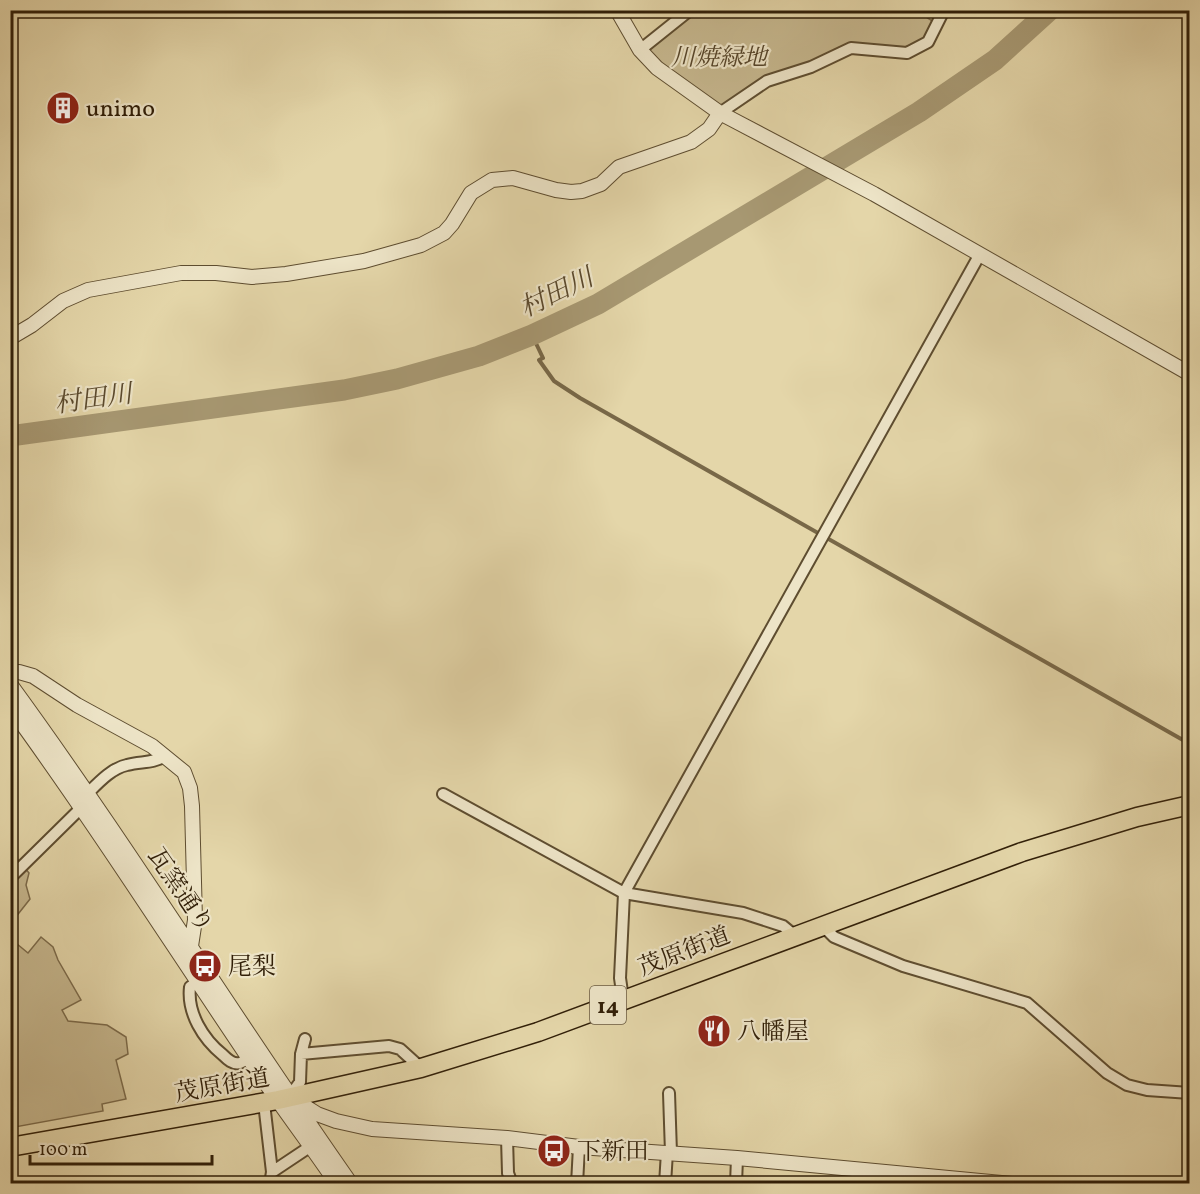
<svg xmlns="http://www.w3.org/2000/svg" width="1200" height="1194" font-family="Vollkorn,'Noto Serif JP',serif">
<style>
.green{fill:#c6b78e;stroke:#7c6b4b;stroke-width:1.5}
.lines{fill:none;stroke-linecap:round;stroke-linejoin:round}
.stream{stroke:#786848;stroke-width:4}
.river{stroke:#a79872;stroke-width:21}
.minor-casing{stroke:#5e4d30;stroke-width:14}
.tertiary-casing{stroke:#5e4d30;stroke-width:16}
.primary-casing{stroke:#311f08;stroke-width:21}
.minor{stroke:#ede4c7;stroke-width:10}
.tertiary{stroke:#ede4c7;stroke-width:14}
.primary{stroke:#e4d6a9;stroke-width:18}
.labels{text-anchor:middle;stroke-width:4.5;stroke-linejoin:round;paint-order:stroke}
.shield{fill:#ede4c7;stroke:#695a41;stroke-width:1.5}
.shield-label{font-size:22px;font-weight:bold;fill:#311f08}
.park-label{font-size:24px;font-style:italic;fill:#56452a;stroke:#ede4c7}
.poi-label{font-size:24px;fill:#311f08;stroke:#ede4c7;text-anchor:start}
.street-label{font-size:24px;fill:#311f08;stroke:#ede4c7}
.water-label{font-size:26px;font-style:italic;fill:#5a492d;stroke:#ede4c7}
</style>
<rect width="100%" height="100%" fill="#e4d6a9"/>
<filter id="stains"><feTurbulence type="fractalNoise" baseFrequency=".00333" numOctaves="4"/><feColorMatrix values="0 0 0 0 .2 0 0 0 0 .09 0 0 0 0 .02 0 0 0 .5 -.17"/></filter>
<radialGradient id="worn" r=".72"><stop offset=".6" stop-color="#630" stop-opacity="0"/><stop offset="1" stop-color="#630" stop-opacity=".3"/></radialGradient>
<path class="green" d="M690 11H917L937 24 928 42 907 53 851 48 767 81 720 113 640 50Z
M18 860 29 873 26 885 30 899 11 923V867Z
M41 937 53 947 58 960 81 1000 62 1010 68 1021 107 1025 126 1037 128 1054 116 1060 126 1099 102 1104 103 1111 15 1127 10 1110 11 939 28 953Z"/>
<g class="lines">
<path class="stream" d="M532 335 543 358 539 360 554 381 580 398 1190 744"/>
<path class="river" d="M10 436 344 390 397 379 479 356 532 335 598 304 919 112 995 60 1050 10"/>
<defs>
<path id="minor" d="M640 50 690 10
M720 113 767 81 811 67 851 48 907 53 928 42 944 10
M88 793C99 782 112 768 127 765 141 761 152 764 165 756
M443 794 624 893 743 913 783 926 794 935
M10 878 80 809
M823 926 834 937 903 966 1027 1003 1107 1073 1127 1085 1147 1090 1190 1093
M199 981 190 987C187 1013 203 1039 223 1055 227 1059 233 1065 240 1063 243 1062 246 1060 248 1058
M623 999 620 978 624 893 980 254
M301 1054 389 1046 400 1049 421 1068
M669 1093 671 1153
M290 1096 300 1082 301 1054 305 1039
M264 1103 272 1172 270 1184
M507 1138 508 1173 512 1184
M272 1172 311 1146
M577 1184 579 1147
M665 1184 667 1152
M736 1184 737 1158"/>
<path id="tertiary" d="M617 10 640 50 657 68 720 113 874 194 1190 374
M10 338 32 325 63 301 88 290 181 273H216L252 277 286 274 364 261 421 245 444 233 452 224 471 193 492 180 513 178 556 190 571 192 582 191 601 184 619 167 691 142 709 129 720 113
M10 672H19L33 676 77 705 152 746 184 772 190 788 192 806 195 920 191 946
M10 684C129 847 235 1019 351 1184
M10 707C93 821 169 940 248 1057 276 1100 308 1141 337 1184
M290 1097 317 1114 336 1121 372 1129 507 1138 579 1147 737 1158 1012 1184"/>
<path id="primary" d="M10 1147 278 1100 421 1068 538 1032 1022 852 1137 817 1190 805"/>
</defs>
<use href="#minor" class="minor-casing"/>
<use href="#tertiary" class="tertiary-casing"/>
<use href="#primary" class="primary-casing"/>
<use href="#minor" class="minor"/>
<use href="#tertiary" class="tertiary"/>
<use href="#primary" class="primary"/>
</g>
<defs>
<symbol id="building-disc" viewBox="-11 -11 22 22"><circle r="9.5" fill="#8f2418" stroke="#ede4c7"/><path d="M-4-6H4V6H1V3H-1V6H-4ZM-2.5-4.3h1.7v1.8h-1.7ZM.8-4.3h1.7v1.8H.8ZM-2.5-1h1.7V.8h-1.7ZM.8-1h1.7V.8H.8Z" fill="#fff"/></symbol>
<symbol id="bus-disc" viewBox="-11 -11 22 22"><circle r="9.5" fill="#8f2418" stroke="#ede4c7"/><path d="M-5-6H5V4H4V6H2V4H-2V6H-4V4H-5ZM-3.5-4V0h7V-4ZM-3.5 1.2v1.5H-2V1.2ZM2 1.2v1.5H3.5V1.2Z" fill="#fff"/></symbol>
<symbol id="restaurant-disc" viewBox="-11 -11 22 22"><circle r="9.5" fill="#8f2418" stroke="#ede4c7"/><path d="M-5-6h1v4h1v-4h1v4h1v-4h1v5L-1.5 .5V6h-2V.5L-5-1ZM5-6V6H3V1.5H1.5Q1.5-4 5-6Z" fill="#fff"/></symbol>
</defs>
<g fill-rule="evenodd">
<use href="#building-disc" x="44" y="89" width="38" height="38"/>
<use href="#bus-disc" x="186" y="947" width="38" height="38"/>
<use href="#restaurant-disc" x="695" y="1012" width="38" height="38"/>
<use href="#bus-disc" x="535" y="1132" width="38" height="38"/>
</g>
<g class="labels">
<rect class="shield" x="590" y="986" width="36" height="38" rx="4.5"/>
<g class="shield-label">
<text x="608" y="1013">14</text>
</g>
<g class="park-label">
<text x="719" y="65">川焼緑地</text>
</g>
<g class="poi-label">
<text x="86" y="116">unimo</text>
<text x="228" y="974">尾梨</text>
<text x="737" y="1039">八幡屋</text>
<text x="577" y="1159">下新田</text>
</g>
<g class="street-label">
<text transform="translate(181 890) rotate(56)" y="8">瓦窯通り</text>
<text transform="translate(684 951) rotate(-21)" y="8">茂原街道</text>
<text transform="translate(222 1085) rotate(-10)" y="8">茂原街道</text>
</g>
<g class="water-label">
<text transform="translate(556 292) rotate(-26)" y="9">村田川</text>
<text transform="translate(93 398) rotate(-8)" y="9">村田川</text>
</g>
</g>
<rect width="1200" height="1194" fill="none" stroke="#e4d6a9" stroke-width="36"/>
<rect x="12" y="12" width="1176" height="1170" fill="none" stroke="#311f08" stroke-width="3"/>
<rect x="18" y="18" width="1164" height="1158" fill="none" stroke="#311f08" stroke-width="1.5"/>
<path d="M30 1155v9h182v-9" fill="none" stroke="#311f08" stroke-width="3"/>
<text x="39" y="1155" font-size="18" fill="#311f08" stroke="#ede4c7" stroke-width="4.5" paint-order="stroke">100 m</text>
<rect width="100%" height="100%" filter="url(#stains)"/>
<rect width="100%" height="100%" fill="url(#worn)"/>
</svg>
